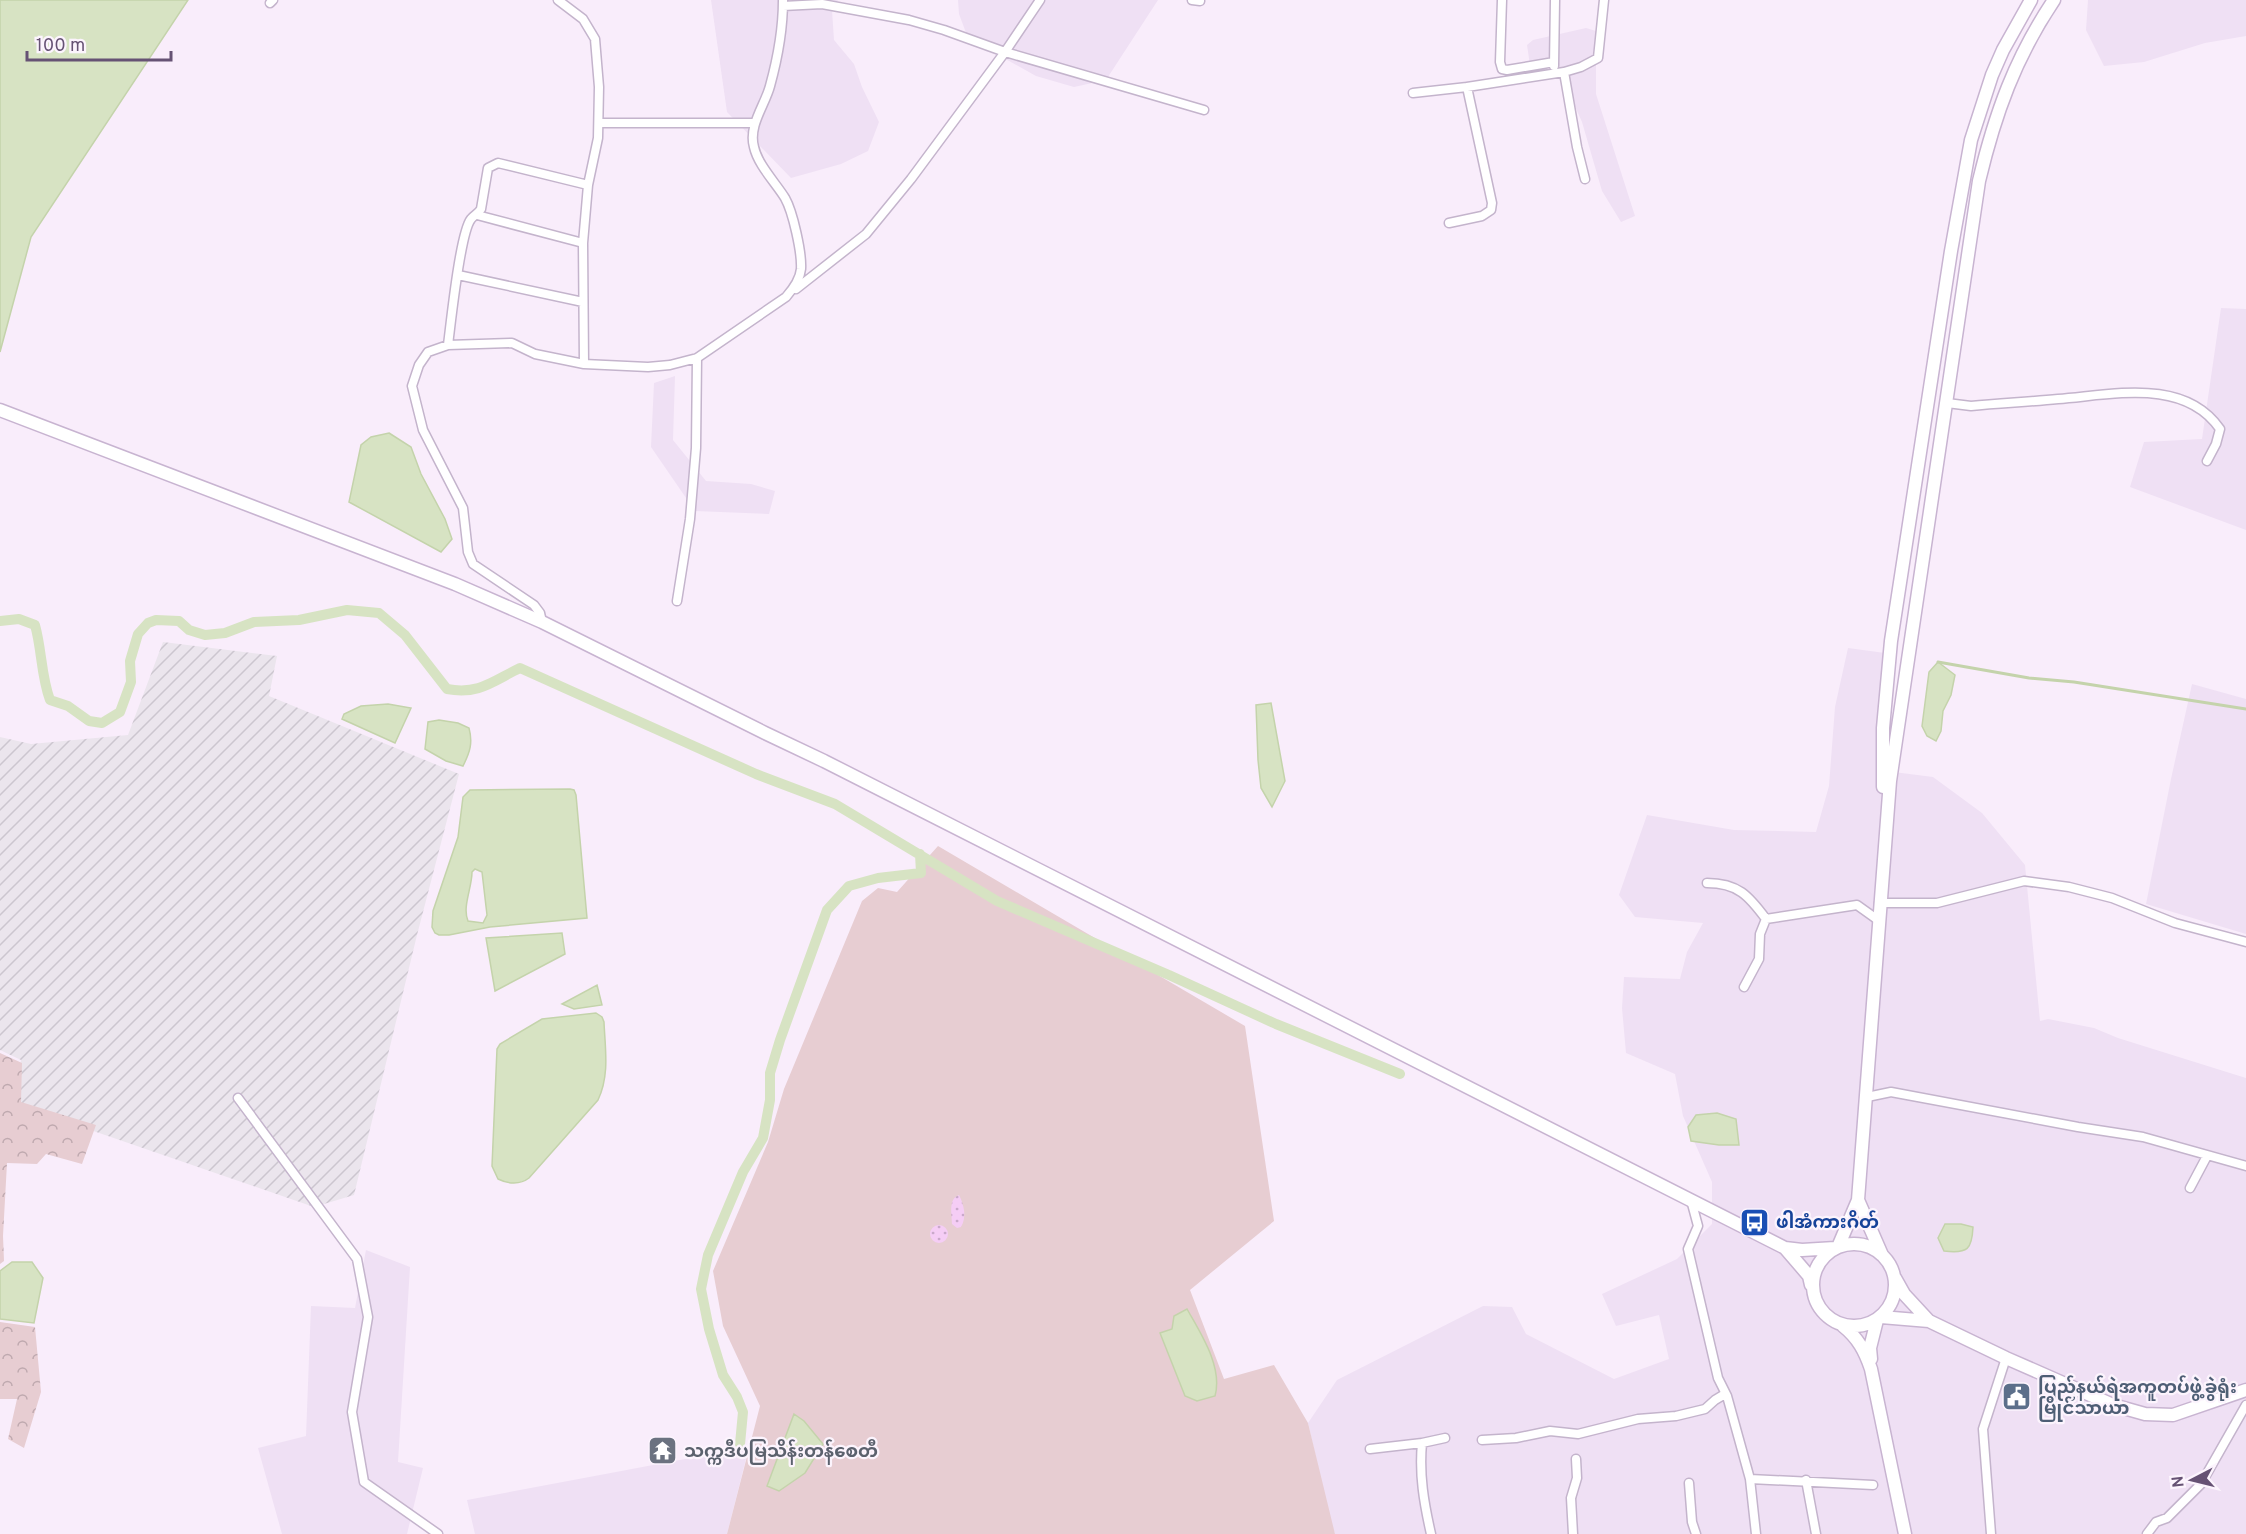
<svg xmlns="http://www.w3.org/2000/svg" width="2246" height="1534" font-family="Overpass,'Noto Sans Myanmar',sans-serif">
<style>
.residential{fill:#efe0f4}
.industrial{fill:url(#industrial-furrows)}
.grass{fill:#e7cdd2}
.forest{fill:url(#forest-crowns)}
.sand{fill:url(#sand-dots)}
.water{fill:#d7e3c3;stroke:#c4d3ab;stroke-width:1.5;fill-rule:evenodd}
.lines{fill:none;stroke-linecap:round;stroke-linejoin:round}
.stream{stroke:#c4d3ab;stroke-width:3}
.canal{stroke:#d7e3c3;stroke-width:10}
.street-casing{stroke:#c4b4cc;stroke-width:11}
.secondary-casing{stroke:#c8b4d1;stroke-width:15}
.street{stroke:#fff;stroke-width:8}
.secondary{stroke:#fff;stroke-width:12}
.labels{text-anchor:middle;stroke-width:4.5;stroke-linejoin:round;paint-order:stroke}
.transit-label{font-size:18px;font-weight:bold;fill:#164399;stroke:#fcf4fd;text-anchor:start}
.service-label{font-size:18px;font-weight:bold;fill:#4e5e75;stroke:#fcf4fd;text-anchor:start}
.worship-label{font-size:18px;font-weight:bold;fill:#5b616d;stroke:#fcf4fd;text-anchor:start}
</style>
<defs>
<pattern id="industrial-furrows" width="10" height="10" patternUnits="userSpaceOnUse" patternTransform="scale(1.5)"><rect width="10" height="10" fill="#ebe5ed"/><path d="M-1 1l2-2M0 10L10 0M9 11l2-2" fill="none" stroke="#ccc6cf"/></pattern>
<pattern id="forest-crowns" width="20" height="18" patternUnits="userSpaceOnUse" patternTransform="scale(1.5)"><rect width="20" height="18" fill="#e7cdd2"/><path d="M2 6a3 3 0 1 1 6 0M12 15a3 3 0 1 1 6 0" fill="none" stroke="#bfa9af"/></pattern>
<pattern id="sand-dots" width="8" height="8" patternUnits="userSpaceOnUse" patternTransform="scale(1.5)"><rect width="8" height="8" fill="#f5cdf5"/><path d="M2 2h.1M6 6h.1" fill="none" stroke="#caa9cb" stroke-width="1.8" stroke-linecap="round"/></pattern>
</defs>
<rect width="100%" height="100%" fill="#f9edfb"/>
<path class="residential" d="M711 0H838L832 10 834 40 854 64 862 87 879 122 868 151 841 164 791 178 727 112Z
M958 0H1158L1106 80 1074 87 1036 76 968 38 959 14Z
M2088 0H2246V36L2205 43 2144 62 2104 66 2086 30Z
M1586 28 1596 31V94L1635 216 1621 222 1602 191 1582 122 1558 68 1530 65 1527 45 1533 40Z
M2221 308 2246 309V530L2130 487 2144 442 2202 439Z
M675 376 673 440 706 481 751 484 775 491 769 514 695 511 651 447 654 383Z
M1848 648 1885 653 1886 771 1933 777 1982 813 2025 865 2040 1021 2048 1019 2094 1028 2118 1038 2246 1078V1534H1335L1331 1523 1308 1423 1337 1380 1483 1306 1512 1307 1526 1334 1614 1379 1669 1359 1659 1315 1616 1326 1602 1294 1677 1259 1712 1224V1182L1683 1116 1675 1074 1626 1053 1622 1008 1624 977 1680 979 1687 952 1703 923 1635 917 1619 895 1647 815 1734 830 1816 832 1829 786 1835 707Z
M2192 684 2246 699V934L2146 904 2171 779Z
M366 1250 410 1267 398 1462 423 1468 407 1534H282L258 1448 306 1436 311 1306 355 1308Z
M749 1447 727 1534H475L467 1500Z"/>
<path class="industrial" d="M163 642 277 656 269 696 459 774 417 935 354 1195 314 1207 15 1104 21 1060 0 1050V737L31 744 128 735Z"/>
<path class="grass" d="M938 846 1245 1026 1274 1221 1190 1290 1224 1379 1274 1365 1308 1423 1335 1534H727L760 1406 723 1326 713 1271 768 1142 784 1089 862 901 878 888 897 892Z"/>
<path class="forest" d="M0 1053 22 1063 21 1102 96 1125 82 1164 46 1154 37 1164 7 1163 3 1236 4 1261 0 1264Z
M0 1322 35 1327 41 1392 24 1448 8 1439 17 1399H0Z"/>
<path class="sand" d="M959 1195C964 1205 967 1217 961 1227L957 1228 952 1224C952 1214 948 1199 959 1195Z
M930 1234a9 9 0 1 1 18 0a9 9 0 1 1-18 0Z"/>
<path class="water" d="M0 0H188L31 237 0 352Z
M389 433 411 447 421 474 445 519 452 539 441 552 349 502 361 445 371 437Z
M1938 662 1955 675 1951 695 1943 711 1941 731 1936 741 1927 736 1922 726 1929 672Z
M1271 703 1285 781 1272 807 1261 788 1258 760 1256 705Z
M388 704 411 708 395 743 342 719 344 714 361 706Z
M439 720 458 723 469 728C473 743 470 752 463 766L446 761 425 749 428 722Z
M570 789 574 790 576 795 587 918 490 927 449 935H439L435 933 432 927 433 911 458 837 463 797 470 790ZM475 869 482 872 487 915 483 923 468 921C462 907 472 888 472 872Z
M562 933 565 954 495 991 486 938Z
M597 985 602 1005 574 1009 562 1004Z
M596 1013 602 1017 604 1022C605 1048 610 1075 598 1100L529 1178C520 1185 508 1184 498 1179L492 1166 497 1049 500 1044 542 1019Z
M1717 1113 1736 1119 1739 1145H1719L1691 1141 1688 1127 1696 1115Z
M1945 1224H1961L1973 1227C1972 1249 1968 1254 1944 1251L1938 1238Z
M12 1262H32L43 1278 34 1323 0 1319V1271Z
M1187 1309C1201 1334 1223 1367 1215 1396L1197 1401 1185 1396 1160 1333 1172 1329 1174 1316Z
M794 1414 804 1421 823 1444 805 1473 779 1491 767 1486Z"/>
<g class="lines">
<path class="stream" d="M1938 662 2029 678 2074 682 2246 709
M1574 1502 1577 1489"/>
<path class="canal" d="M0 621 19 619 35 625C42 650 41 676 50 700L68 706 89 721 102 723 120 712 131 682 130 661 138 634 148 623 156 620 179 621 189 630 205 635 225 633 254 622 299 620 347 610 379 613 405 635 447 689C479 695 493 681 520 668L756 774 835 804 997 901 1169 975 1276 1024 1400 1074
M740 1444 743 1412 737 1397 723 1375 709 1329 701 1289 708 1255 743 1172 763 1138 770 1100V1073L780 1040 827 910 849 886 878 878 921 873 920 854"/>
<defs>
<path id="street" d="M558 0 583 19 595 39 599 87 598 138 588 185 583 243 584 364
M1192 0 1200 1
M1502 0 1500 62 1502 69 1507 70 1554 62
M270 3 273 0
M783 6 822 4 909 20 944 30 1005 52 1204 110
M1554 66 1555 0
M1413 93 1467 87 1564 72
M600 123H755
M1585 179 1577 147 1564 72 1581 67 1598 58 1604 0
M477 215 583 243
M1449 223 1482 216 1491 210 1492 203 1467 87
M458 275 583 302
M796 289 866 234 911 179 1005 52 1040 0
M448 345C451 322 460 233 471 219 474 215 478 214 481 209L488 168 498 163 588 185
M1947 403 1971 406C2000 403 2029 402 2058 399 2112 395 2184 377 2220 429L2216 444 2207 461
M677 601 690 519 696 448 697 358
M542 622 540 613 534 605 473 564 468 552 463 508 423 430 412 386 419 365 428 352 448 345 512 343 535 354 584 364 648 367 670 365 697 358 786 297C793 289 800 280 801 269 802 253 793 212 785 198 775 182 758 165 754 147 748 126 765 105 770 86 778 57 783 30 783 0
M1707 883C1738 883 1749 896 1766 919
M1879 903H1937L2024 881 2069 887 2112 898 2175 923 2246 942
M1744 987 1759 959 1760 934 1766 919 1857 905 1878 920
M1867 1097 1891 1092 2078 1127 2143 1137 2246 1166
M238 1098 357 1259 368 1317 352 1412 364 1482 438 1534
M2190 1188 2207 1156
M1691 1200 1698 1226 1688 1249 1718 1378 1727 1396 1750 1479 1756 1534
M1482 1440 1516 1438 1550 1431 1578 1434 1638 1419 1676 1416 1705 1409 1715 1400 1725 1394
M1422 1443 1445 1438
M1370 1449 1422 1443C1419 1475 1424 1503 1431 1534
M1750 1479 1873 1485
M1806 1480 1816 1534
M1689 1483 1692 1522 1696 1534
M1573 1534 1571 1498 1577 1478 1576 1459
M1991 1534 1983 1429 2006 1358
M2147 1534 2156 1522 2167 1518 2201 1484 2246 1405"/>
<path id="secondary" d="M0 410 455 584 542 622 765 733 824 761 1785 1248 1802 1250 1835 1248
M1883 787V728L1891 641 1951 251 1971 140 1992 75 2003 50 2031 0
M1858 1200 1882 1255
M1813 1285a41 41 0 1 1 82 0a41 41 0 1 1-82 0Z
M1838 1247 1858 1200 1890 781 1979 181C1995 114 2015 58 2054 0
M1785 1248 1809 1276 1811 1285
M1895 1278 1904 1294 1929 1321
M1881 1317 1929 1321 2006 1358 2113 1405 2145 1414 2173 1415 2246 1390
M1843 1326C1858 1338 1865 1351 1871 1369L1905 1534
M1871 1359 1870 1348 1877 1320"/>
</defs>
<use href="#street" class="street-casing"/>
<use href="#secondary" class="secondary-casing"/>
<use href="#street" class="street"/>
<use href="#secondary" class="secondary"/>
</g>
<defs>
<symbol id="bus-square" viewBox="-11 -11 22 22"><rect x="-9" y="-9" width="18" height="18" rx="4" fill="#1a4fb4" stroke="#fcf4fd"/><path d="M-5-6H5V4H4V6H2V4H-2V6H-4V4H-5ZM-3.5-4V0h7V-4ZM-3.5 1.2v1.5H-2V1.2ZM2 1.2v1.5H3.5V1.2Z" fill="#fff"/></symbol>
<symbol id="civic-square" viewBox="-11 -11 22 22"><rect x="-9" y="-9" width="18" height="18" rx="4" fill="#5c6f8a" stroke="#fcf4fd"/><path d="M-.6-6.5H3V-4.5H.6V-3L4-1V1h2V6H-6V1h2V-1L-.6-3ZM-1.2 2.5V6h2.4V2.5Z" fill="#fff"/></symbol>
<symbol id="temple-square" viewBox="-11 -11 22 22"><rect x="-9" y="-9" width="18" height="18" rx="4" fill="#6b7280" stroke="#fcf4fd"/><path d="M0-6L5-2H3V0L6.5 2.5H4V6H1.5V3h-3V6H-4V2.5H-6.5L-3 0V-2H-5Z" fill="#fff"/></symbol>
</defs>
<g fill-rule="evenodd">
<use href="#bus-square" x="1738" y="1206" width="33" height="33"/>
<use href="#civic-square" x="2000" y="1380" width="33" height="33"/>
<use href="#temple-square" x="646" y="1434" width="33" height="33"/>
</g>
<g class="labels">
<g class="transit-label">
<text x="1776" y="1228">ဖါအံကားဂိတ်</text>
</g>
<g class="service-label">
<text x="2038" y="1393">ပြည်နယ်ရဲအကူတပ်ဖွဲ့ခွဲရုံး<tspan x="2038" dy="21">မြိုင်သာယာ</tspan></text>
</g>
<g class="worship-label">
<text x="684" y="1457">သက္ကဒီပမြသိန်းတန်စေတီ</text>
</g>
</g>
<g transform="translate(2192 1480) rotate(263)" stroke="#fcf4fd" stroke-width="4.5" paint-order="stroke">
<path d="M0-4.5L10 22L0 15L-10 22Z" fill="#665274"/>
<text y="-9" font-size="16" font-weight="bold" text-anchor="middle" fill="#665274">N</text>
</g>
<path d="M27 51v9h144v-9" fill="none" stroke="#665274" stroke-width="3"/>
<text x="36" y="51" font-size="18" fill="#665274" stroke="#fcf4fd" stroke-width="4.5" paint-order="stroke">100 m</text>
</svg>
